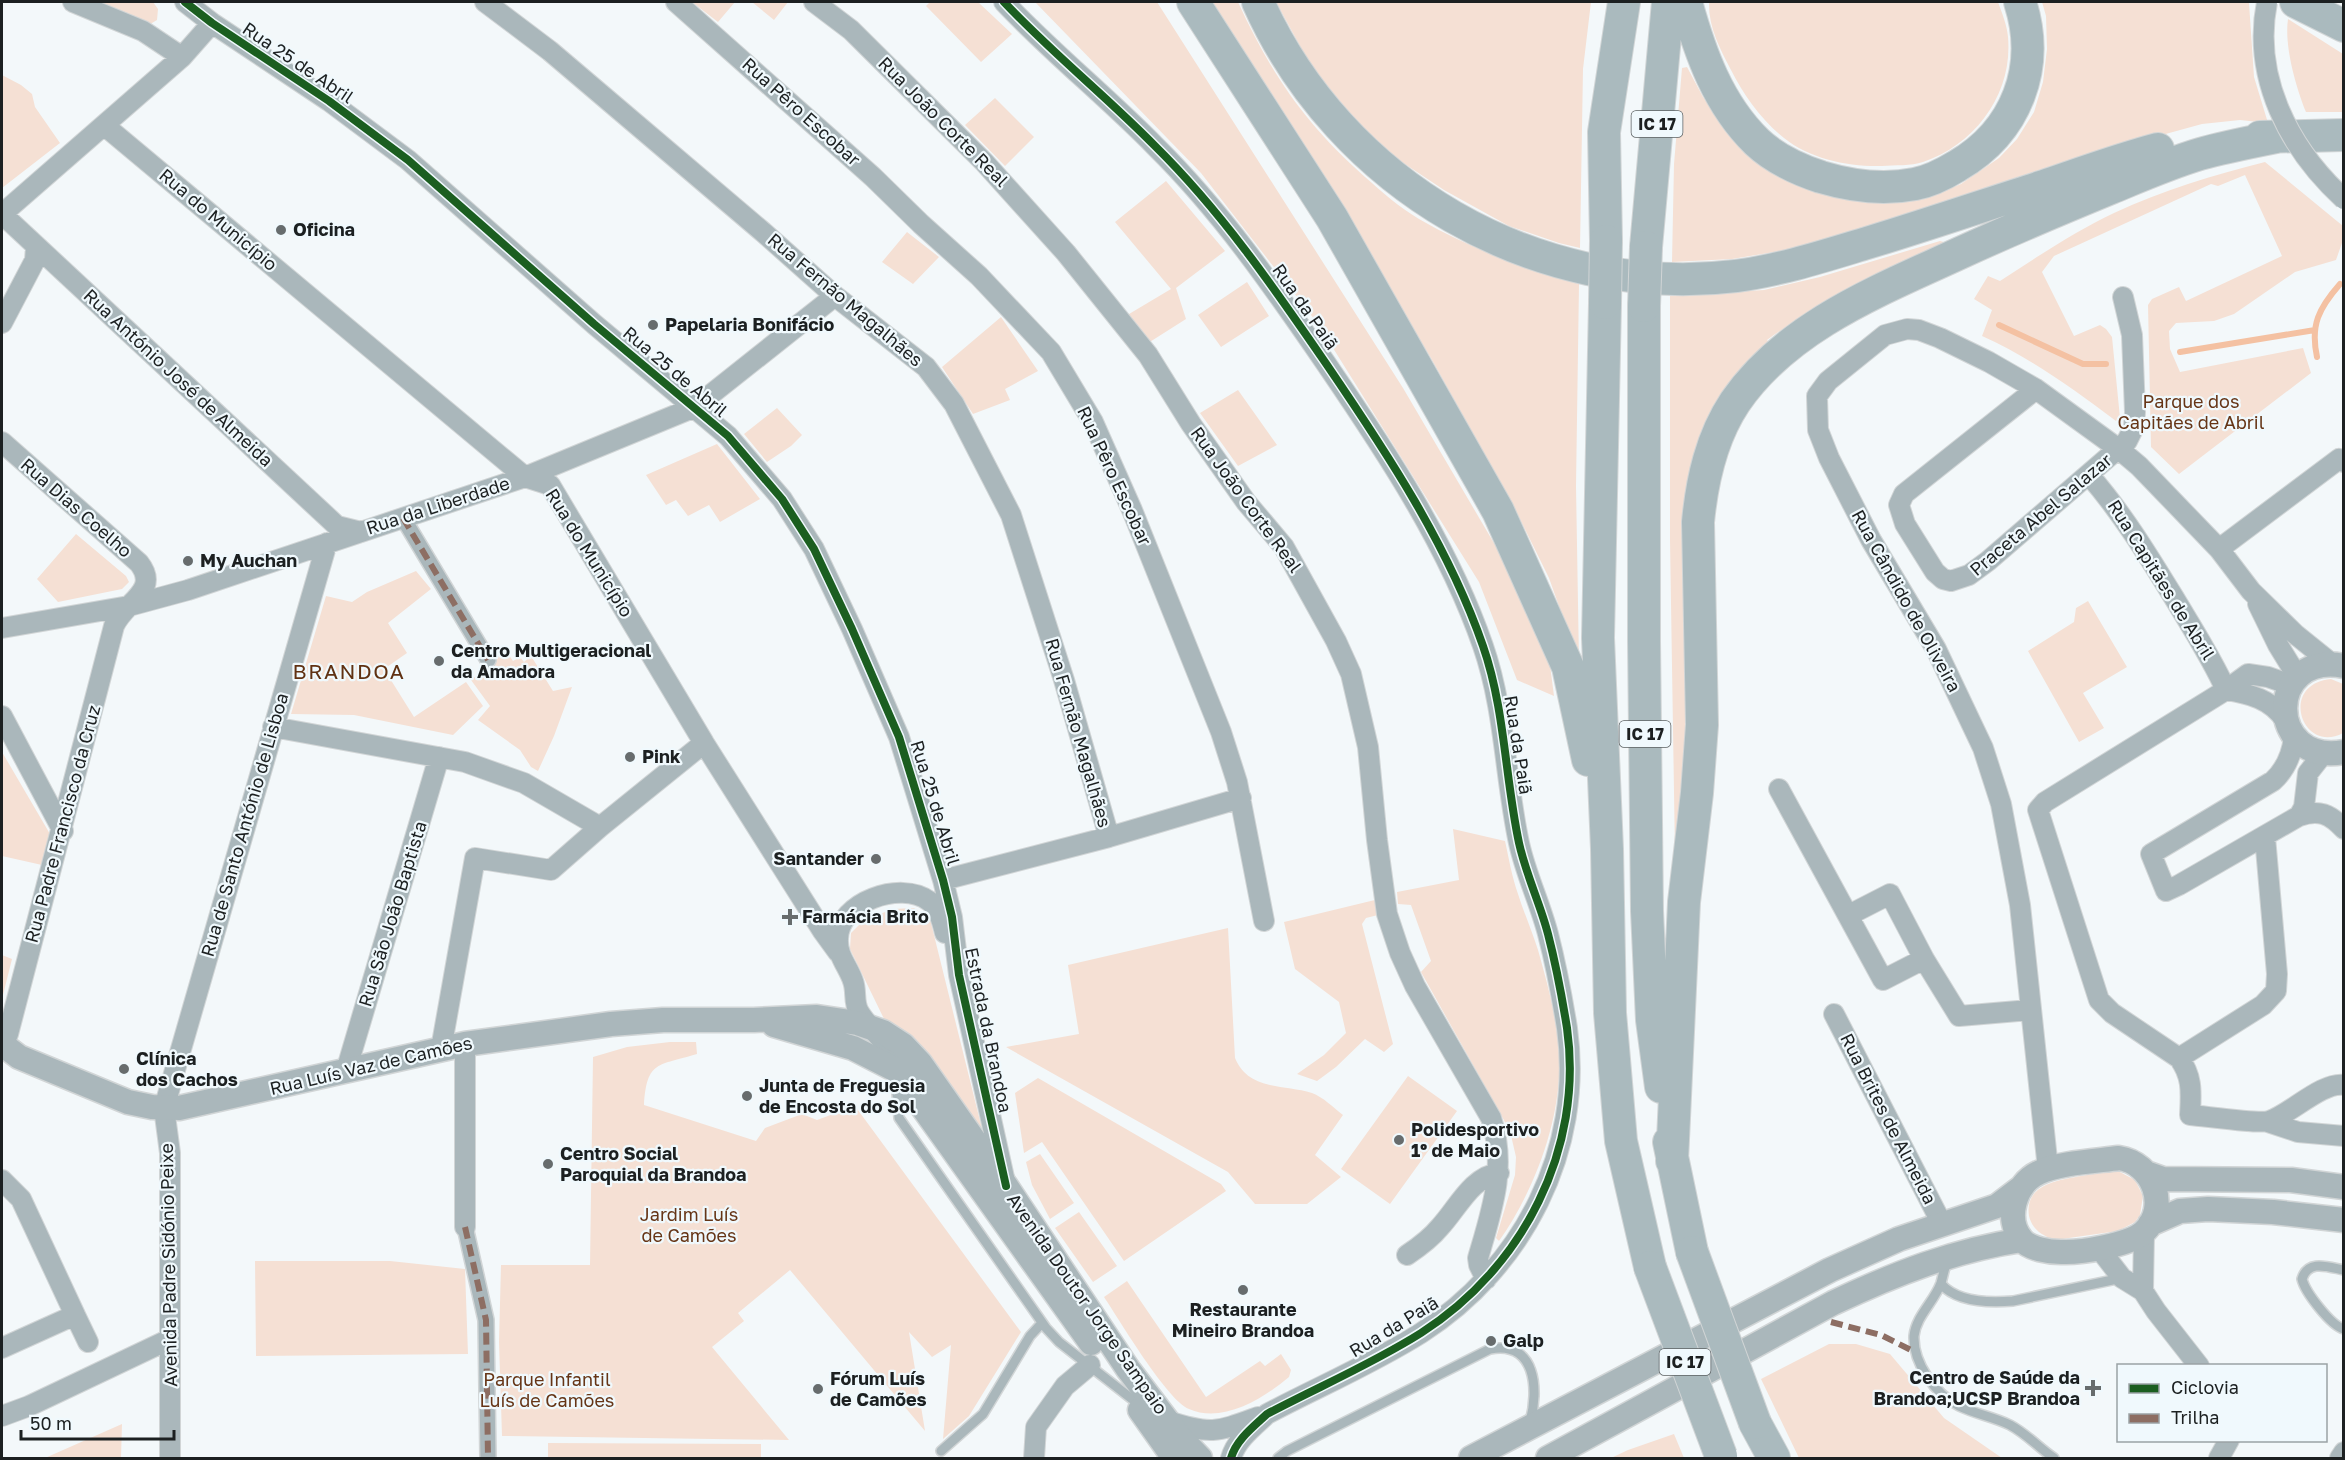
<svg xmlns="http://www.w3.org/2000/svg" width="2345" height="1460" font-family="'Golos Text',sans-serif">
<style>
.green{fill:#f5e0d4}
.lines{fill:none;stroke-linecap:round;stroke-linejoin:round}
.stream{stroke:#f4c1a2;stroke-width:6}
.service-casing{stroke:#d1d5d6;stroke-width:12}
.pedestrian-casing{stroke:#d1d5d6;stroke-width:18}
.minor-casing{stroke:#d1d5d6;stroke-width:22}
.tertiary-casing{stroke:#d1d5d6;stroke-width:27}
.trunk-casing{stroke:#d1d5d6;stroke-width:34}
.service{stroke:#aab7bb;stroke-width:9}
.pedestrian{stroke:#aab7bb;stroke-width:15}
.minor{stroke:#aab7bb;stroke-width:20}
.tertiary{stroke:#aab7bb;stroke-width:24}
.trunk{stroke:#aababe;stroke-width:32}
.minor-bridge-casing{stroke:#d1d5d6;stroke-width:22;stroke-linecap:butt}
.trunk-bridge-casing{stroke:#d1d5d6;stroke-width:34;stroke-linecap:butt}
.minor-bridge{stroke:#aab7bb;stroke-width:20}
.trunk-bridge{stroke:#aababe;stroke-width:32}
.quiet{stroke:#8d6e63;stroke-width:6;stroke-dasharray:12 6;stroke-linecap:butt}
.cycleway-casing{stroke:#f0f9fd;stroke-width:11}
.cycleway{stroke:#1b5e20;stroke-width:8}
.poi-dot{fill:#676c6d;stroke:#f0f9fd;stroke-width:2}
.labels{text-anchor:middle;stroke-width:4.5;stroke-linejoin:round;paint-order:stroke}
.shield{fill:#f0f9fd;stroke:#5c6163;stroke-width:1.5}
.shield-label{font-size:16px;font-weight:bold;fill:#1c2021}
.street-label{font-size:18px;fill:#1c2021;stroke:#f0f9fd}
.poi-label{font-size:18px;font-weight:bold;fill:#1c2021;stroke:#f0f9fd;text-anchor:start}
.park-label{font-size:18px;fill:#663516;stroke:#f0f9fd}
.quarter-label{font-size:21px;letter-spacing:1.5px;fill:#603112;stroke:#f0f9fd}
</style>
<rect width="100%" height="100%" fill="#f3f8fa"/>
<path class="green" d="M98 2H153L158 9 157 20 147 26Z
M692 2H735L718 22Z
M752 2H788L774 20Z
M930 2H978L1012 34 981 62 926 6Z
M1035 2H1157L1403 388 1515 579 1550 665 1554 696 1517 680 1479 582 1318 324 1201 173Z
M1212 2H1238C1271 74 1305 124 1365 177 1382 192 1399 207 1419 219 1469 248 1523 267 1579 284L1576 486 1579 662 1549 578 1518 515 1431 358Z
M1276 2H1591L1583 69 1580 248 1559 243 1509 226 1444 190 1390 154 1364 130 1311 66Z
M1709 2H1998C2002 13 2007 25 2008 37 2013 93 1976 144 1923 162 1911 166 1895 165 1882 166 1849 167 1810 159 1784 138 1762 121 1743 94 1731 70 1720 49 1708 26 1709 2Z
M2042 2H2246L2249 3 2254 77 2268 123 2240 120 2202 124 2060 163 1833 238 1780 251 1732 259 1672 262 1674 164 1682 68 1687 67 1703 97 1723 125 1844 197 1906 202 1924 199 1961 184 1999 158 2017 139 2034 112 2043 82 2047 49 2046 16Z
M2288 19 2343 54V112H2306C2296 87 2284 46 2288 19Z
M2 75 21 85 32 94 35 107 60 143 2 188Z
M995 98 1034 137 1005 166 965 125Z
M2265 162 2343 226V240L2336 260 2295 272 2234 314 2214 321 2176 323 2169 331 2170 349 2180 372 2303 348 2311 373 2179 474 2151 447 2148 305 2152 299 2179 287 2186 301 2282 256 2245 175 2218 186 2211 184 2054 256 2042 272 2074 336 2100 325 2106 329 2112 337 2120 418 2116 421C2073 389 2031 358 1982 336L1992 310 1974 299 1988 276 2000 281C2037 257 2074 232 2114 213 2163 190 2214 175 2265 162Z
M1166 181 1225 251 1176 288 1186 319 1145 345 1124 317 1171 289 1115 222Z
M907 232 939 257 913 284 882 262Z
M1940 241 1944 242 1940 246C1879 275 1822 300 1767 340L1769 342 1732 390 1688 710 1682 839 1675 855 1670 540V296L1764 290 1820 277Z
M1247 282 1269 316 1221 347 1198 315Z
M1001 317 1038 371 1005 389 1010 400 973 414 942 367Z
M1238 390 1277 445 1238 466 1200 413Z
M777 408 802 435 791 446 767 462 744 434Z
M717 444 760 499 720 522 709 505 688 516 676 500 666 505 646 475Z
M76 534 126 576 129 582 122 589 58 602 37 579Z
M416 571 431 589 388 623 407 653 384 669 414 717 466 682 483 706 453 735 354 715 291 714 326 596 352 602 367 592Z
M2088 601 2127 667 2083 693 2104 728 2079 742 2028 651 2074 622 2076 608Z
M506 651 513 661 520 657 524 662 531 656 553 691 572 687 554 736 538 771 531 767 520 750 478 720 490 706 471 680C485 670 492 659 506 651Z
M2331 679 2343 684V733C2302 755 2278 684 2331 679Z
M2 752 50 834 42 865 2 856Z
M1453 829 1505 841C1509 859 1512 877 1518 894 1524 913 1532 931 1538 950 1547 982 1557 1018 1559 1052 1563 1116 1535 1190 1499 1241L1496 1238 1515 1175 1516 1157 1510 1131 1421 972 1431 961 1411 905 1398 904 1397 892 1459 880Z
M1379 899 1382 914 1366 918 1362 924 1393 1044 1384 1052 1365 1039 1336 1067 1317 1081 1297 1074 1324 1055 1346 1033 1339 1002 1295 969 1284 922Z
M914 908 930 919 984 1137 886 1023 850 949 851 933 864 920 893 909Z
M1228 928 1235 1058C1249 1091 1283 1084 1312 1093 1323 1097 1334 1108 1343 1115L1315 1155 1341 1177 1307 1204H1255L1228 1172 1006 1047 1079 1034 1068 965Z
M2 955 12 959 2 999Z
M670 1042H696L697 1054C658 1066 647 1060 644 1105L756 1141 765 1128 802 1114 817 1120 855 1106 1021 1332 969 1416 943 1439 951 1345 932 1357 909 1332 925 1431 790 1270 738 1313 744 1321 712 1347 789 1440 502 1436 499 1342 501 1265H590L593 1057 627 1047Z
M1408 1076 1457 1111 1390 1204 1341 1169Z
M1038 1078 1221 1184 1226 1191 1124 1261 1042 1142 1024 1153 1015 1093Z
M1040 1154 1074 1203 1050 1219 1032 1185 1026 1162Z
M2118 1171 2135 1180 2143 1196 2140 1215 2135 1222 2118 1231 2055 1240C2042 1236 2032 1229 2029 1216 2024 1184 2059 1180 2081 1176 2093 1174 2105 1172 2118 1171Z
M1079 1212 1117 1266 1093 1282 1055 1228Z
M255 1261H390L465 1269 468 1354 256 1356Z
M1127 1281 1206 1397 1260 1361 1265 1366 1281 1354 1291 1370 1289 1377C1264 1398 1223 1424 1189 1409 1167 1400 1120 1321 1104 1297Z
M1829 1344H1856L1890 1354 1944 1418 2002 1458H1799L1761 1379Z
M122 1424 121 1458H45Z
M1674 1434 1684 1458H1611L1628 1450Z
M548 1443 761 1444V1458H548Z"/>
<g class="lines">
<path class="stream" d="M1999 325 2083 364H2106
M2180 352 2315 330
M2317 357C2310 325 2319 308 2340 284"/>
<defs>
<path id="service" d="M896 1081 899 1118 1046 1328 1059 1342 1132 1399
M1947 1262C1944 1269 1943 1276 1941 1283 1934 1302 1916 1316 1914 1336 1913 1363 1935 1394 1959 1406 1975 1414 1994 1417 2010 1425 2027 1434 2039 1448 2054 1458
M2344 1270C2328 1267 2308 1259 2302 1279 2305 1292 2331 1326 2344 1329
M1941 1284C1957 1302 1989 1303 2013 1301L2122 1278
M941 1451 983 1414 1030 1336 1042 1323
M1278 1458 1287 1451 1490 1349C1536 1340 1539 1390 1530 1422"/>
<path id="pedestrian" d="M403 518 488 660
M465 1227 486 1320 488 1458"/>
<path id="minor" d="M73 2 143 31 182 57
M185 2 212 23 329 101 408 160 594 324 728 436 782 499 814 549 852 629 899 737 943 880 952 917 959 975 1005 1182
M485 2 550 51 763 232 835 296 926 367 954 404 1011 515 1064 680 1109 837
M676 2 873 177 921 224 979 276 1051 352 1093 422 1132 510 1221 732 1237 782 1264 921
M814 2 851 30 984 162 1066 253 1148 355 1191 424 1246 502 1284 547 1336 641 1351 674 1368 747 1377 840 1387 914 1400 953 1415 986 1491 1118C1507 1167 1492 1210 1478 1258L1479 1265 1486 1279
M1004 2C1052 53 1106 96 1155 146 1222 212 1274 288 1327 365 1387 453 1448 545 1483 646 1505 709 1505 778 1519 843 1526 875 1540 903 1548 934 1556 965 1562 997 1567 1028 1584 1149 1523 1268 1421 1333 1372 1364 1318 1387 1267 1414 1253 1427 1236 1440 1231 1458
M105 126 525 477 550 485 704 743 822 930 838 952
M2 214 337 526 361 532
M2 214 182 57 212 23
M2 323 35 260 36 246
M2036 389 1904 494 1899 505 1905 524 1935 572 1943 579 1951 581 1969 575 1988 561 2127 441 2134 427 2135 412 2132 335 2123 297
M2 442 139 563C161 591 124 602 114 626L8 1034 2 1044
M2089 475C2123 514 2149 557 2176 601 2194 631 2212 659 2226 690
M2219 549 2339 459 2344 462
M2258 604 2278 645 2297 676
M2 628 129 606 188 590 525 477 695 407 835 296
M2226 690C2250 694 2271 699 2285 720
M2 716 63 831
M273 727 465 762 524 783 600 827
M2294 737C2292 754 2286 769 2273 781L2151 854 2166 891 2179 885 2299 816 2304 807 2308 773 2323 754
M1779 789 1883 980 1924 959
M2299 816C2319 809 2330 814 2344 829
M2265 837 2277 974 2276 991 2263 1005 2179 1058 2112 1013 2099 1000 2038 810 2045 802 2226 690 2248 674 2268 677 2291 685
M943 880 1109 837 1241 798
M1849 915 1890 894 1924 959 1959 1016 2030 1010
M1834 1014 1942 1224
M465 1044V1227
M441 1049 475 858 551 870 600 827 704 743
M2179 1058C2193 1077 2191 1093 2190 1115 2204 1116 2259 1124 2269 1121 2289 1115 2323 1081 2344 1085
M896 1070C893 1061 890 1052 885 1044 877 1033 866 1024 859 1012 853 1002 857 992 853 981 848 966 837 956 838 939 838 902 901 880 929 901 939 908 942 921 945 933
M346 1071 439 757
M2268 1122 2298 1132 2344 1136
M2048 1169 2020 905 2001 804 1983 748 1936 649 1871 540 1829 458 1818 430 1817 396 1828 381 1885 335 1907 329 1919 330 1940 338 1989 362 2036 389 2120 450 2139 466 2219 549 2251 591 2295 634 2331 663
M2 1180 21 1199 75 1315
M2098 1247 2122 1278 2143 1291 2156 1311 2199 1366
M1407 1255C1419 1247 1431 1238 1440 1227 1457 1209 1472 1176 1499 1173
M2143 1291 2144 1232
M2 1348 75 1315 88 1342
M2 1416 29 1406 170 1339
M1168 1421C1211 1435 1217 1432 1258 1417
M170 1458V1153L164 1108 327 543
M1034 1458 1036 1427 1065 1386 1090 1365
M2219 1458 2229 1440
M2340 1458 2344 1452"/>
<path id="tertiary" d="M2344 666C2265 651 2266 766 2344 752
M774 1025 853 1048 896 1070 1091 1343
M2 1044 19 1057 128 1102 152 1107 179 1108 465 1044 611 1024 663 1020H754L817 1017 857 1023 883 1032 903 1045 920 1063 1006 1186 1128 1369 1178 1435 1200 1458
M2119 1158C2153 1163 2170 1207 2144 1232 2130 1245 2080 1253 2061 1252 2049 1252 2030 1249 2022 1240 2004 1219 2015 1184 2038 1173 2057 1163 2097 1161 2119 1158Z
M2146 1173 2163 1179 2291 1180 2344 1187
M2150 1224 2180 1211 2208 1209 2273 1212 2344 1220
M1140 1410 1174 1458
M1471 1458 1830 1270 1899 1239 1997 1206 2022 1187
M1548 1458 1833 1303C1894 1274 1955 1250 2022 1240"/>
<path id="trunk" d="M1193 2 1332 218 1498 511 1568 667 1588 760
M1258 2C1340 185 1536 300 1736 276 1781 270 1824 256 1867 243 1926 225 1985 205 2044 186 2082 173 2120 159 2158 149
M1686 2C1700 53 1718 104 1757 142 1775 159 1797 169 1821 177 1851 186 1884 190 1915 184 1931 181 1944 174 1957 166 2017 131 2041 67 2020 2
M2296 2 2344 26
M2260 137 2344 135
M1606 241 1604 132 1624 2
M1646 247 1668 2
M1605 303 1598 638 1607 849 1610 1013 1621 1141 1650 1267
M1644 306V641L1647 911 1652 1020 1661 1087
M1669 1142 1692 1252
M1672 1161 1684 902 1697 793 1702 725 1698 522C1702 480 1711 438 1735 402 1787 326 1880 290 1960 253 2010 230 2060 209 2111 188 2140 176 2170 163 2200 154 2225 147 2251 142 2276 137
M1755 1423 1774 1458"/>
</defs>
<use href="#service" class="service-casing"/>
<use href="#pedestrian" class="pedestrian-casing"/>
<use href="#minor" class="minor-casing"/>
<use href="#tertiary" class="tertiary-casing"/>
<use href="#trunk" class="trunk-casing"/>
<use href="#service" class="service"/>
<use href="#pedestrian" class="pedestrian"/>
<use href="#minor" class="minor"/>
<use href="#tertiary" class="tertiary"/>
<use href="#trunk" class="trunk"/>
<defs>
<path id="minor-bridge" d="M2267 2C2252 77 2289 149 2344 199"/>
<path id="trunk-bridge" d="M1605 303 1606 241
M1644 306 1646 247
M1692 1252 1755 1423
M1650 1267 1721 1456"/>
</defs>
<use href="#minor-bridge" class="minor-bridge-casing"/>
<use href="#trunk-bridge" class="trunk-bridge-casing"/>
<use href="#minor-bridge" class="minor-bridge"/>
<use href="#trunk-bridge" class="trunk-bridge"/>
<path class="quiet" d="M403 518 488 660
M465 1227 486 1320 488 1458
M1831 1322 1881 1335 1915 1352"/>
<defs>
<path id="cycleway" d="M185 2 212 23 329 101 408 160 594 324 728 436 782 499 814 549 852 629 899 737 943 880 952 917 959 975 1006 1186
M1004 2C1052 53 1106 96 1155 146 1222 212 1274 288 1327 365 1387 453 1448 545 1483 646 1505 709 1505 778 1519 843 1526 875 1540 903 1548 934 1556 965 1562 997 1567 1028 1584 1149 1523 1268 1421 1333 1372 1364 1318 1387 1267 1414 1253 1427 1236 1440 1231 1458"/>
</defs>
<use href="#cycleway" class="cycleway-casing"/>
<use href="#cycleway" class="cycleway"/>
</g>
<g class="poi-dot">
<circle cx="281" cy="230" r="6"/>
<circle cx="653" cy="325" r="6"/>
<circle cx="188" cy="561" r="6"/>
<circle cx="439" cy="661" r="6"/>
<circle cx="630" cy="757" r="6"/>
<circle cx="876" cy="859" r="6"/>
<path d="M787 908h6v6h6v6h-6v6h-6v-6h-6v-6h6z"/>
<circle cx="124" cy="1069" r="6"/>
<circle cx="747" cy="1096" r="6"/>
<circle cx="1399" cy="1140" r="6"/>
<circle cx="548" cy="1164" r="6"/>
<circle cx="1243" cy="1290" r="6"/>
<circle cx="1491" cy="1341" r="6"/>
<path d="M2090 1379h6v6h6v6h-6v6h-6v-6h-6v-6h6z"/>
<circle cx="818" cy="1389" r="6"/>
</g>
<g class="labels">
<g class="shield">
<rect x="1631.5" y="111" width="51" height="26" rx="4.5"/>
<rect x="1619.5" y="721" width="51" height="26" rx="4.5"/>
<rect x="1659.5" y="1349" width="51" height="26" rx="4.5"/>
</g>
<g class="shield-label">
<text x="1657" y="130">IC 17</text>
<text x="1645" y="740">IC 17</text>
<text x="1685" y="1368">IC 17</text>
</g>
<g class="street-label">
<text transform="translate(298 63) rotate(34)" y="6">Rua 25 de Abril</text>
<text transform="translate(801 112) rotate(42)" y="6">Rua Pêro Escobar</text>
<text transform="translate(943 122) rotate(45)" y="6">Rua João Corte Real</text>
<text transform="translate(218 220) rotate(40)" y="6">Rua do Município</text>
<text transform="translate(845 300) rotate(40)" y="6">Rua Fernão Magalhães</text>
<text transform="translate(1305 307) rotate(55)" y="6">Rua da Paiã</text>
<text transform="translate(675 372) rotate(40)" y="6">Rua 25 de Abril</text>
<text transform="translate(178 378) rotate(43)" y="6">Rua António José de Almeida</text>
<text transform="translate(1114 476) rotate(65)" y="6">Rua Pêro Escobar</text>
<text transform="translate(1246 500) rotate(54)" y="6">Rua João Corte Real</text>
<text transform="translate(438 506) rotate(-18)" y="6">Rua da Liberdade</text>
<text transform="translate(76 508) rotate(41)" y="6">Rua Dias Coelho</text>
<text transform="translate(2041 515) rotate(-40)" y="6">Praceta Abel Salazar</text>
<text transform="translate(589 553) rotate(58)" y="6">Rua do Município</text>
<text transform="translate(2161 580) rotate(58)" y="6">Rua Capitães de Abril</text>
<text transform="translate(1906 601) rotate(61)" y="6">Rua Cândido de Oliveira</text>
<text transform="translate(1078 733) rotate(74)" y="6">Rua Fernão Magalhães</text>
<text transform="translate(1518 745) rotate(81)" y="6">Rua da Paiã</text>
<text transform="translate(935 803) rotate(73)" y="6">Rua 25 de Abril</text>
<text transform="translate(63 824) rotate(-75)" y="6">Rua Padre Francisco da Cruz</text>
<text transform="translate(245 825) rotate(-74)" y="6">Rua de Santo António de Lisboa</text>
<text transform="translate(393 914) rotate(-73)" y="6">Rua São João Baptista</text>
<text transform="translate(988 1030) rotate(78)" y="6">Estrada da Brandoa</text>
<text transform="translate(371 1066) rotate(-13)" y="6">Rua Luís Vaz de Camões</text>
<text transform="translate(1888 1119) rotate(63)" y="6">Rua Brites de Almeida</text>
<text transform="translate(169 1265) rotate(-91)" y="6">Avenida Padre Sidónio Peixe</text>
<text transform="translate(1087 1304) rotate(55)" y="6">Avenida Doutor Jorge Sampaio</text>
<text transform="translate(1394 1327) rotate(-31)" y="6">Rua da Paiã</text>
</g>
<g class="poi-label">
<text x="293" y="236">Oficina</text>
<text x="665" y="331">Papelaria Bonifácio</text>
<text x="200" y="567">My Auchan</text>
<text x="451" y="657">Centro Multigeracional<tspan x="451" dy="21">da Amadora</tspan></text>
<text x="642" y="763">Pink</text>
<text x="864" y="865" text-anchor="end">Santander</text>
<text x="802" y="923">Farmácia Brito</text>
<text x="136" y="1065">Clínica<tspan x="136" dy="21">dos Cachos</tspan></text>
<text x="759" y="1092">Junta de Freguesia<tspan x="759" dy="21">de Encosta do Sol</tspan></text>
<text x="1411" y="1136">Polidesportivo<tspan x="1411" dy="21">1º de Maio</tspan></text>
<text x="560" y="1160">Centro Social<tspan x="560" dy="21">Paroquial da Brandoa</tspan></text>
<text x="1243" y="1316" text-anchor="middle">Restaurante<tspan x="1243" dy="21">Mineiro Brandoa</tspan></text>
<text x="1503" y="1347">Galp</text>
<text x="2080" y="1384" text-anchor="end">Centro de Saúde da<tspan x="2080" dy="21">Brandoa;UCSP Brandoa</tspan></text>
<text x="830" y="1385">Fórum Luís<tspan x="830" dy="21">de Camões</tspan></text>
</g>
<g class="park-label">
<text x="2191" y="408">Parque dos<tspan x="2191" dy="21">Capitães de Abril</tspan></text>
<text x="689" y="1221">Jardim Luís<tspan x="689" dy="21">de Camões</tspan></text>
<text x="547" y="1386">Parque Infantil<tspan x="547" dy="21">Luís de Camões</tspan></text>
</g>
<g class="quarter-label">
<text x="349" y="679">BRANDOA</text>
</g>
</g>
<rect width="2345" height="1460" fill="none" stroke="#1c2021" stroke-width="6"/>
<rect x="2117" y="1364" width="210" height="78" fill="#f0f9fd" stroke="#9ba2a5" stroke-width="1.5"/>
<rect x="2129" y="1384" width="30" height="9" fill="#1b5e20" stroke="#9ba2a5" stroke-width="1.5"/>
<text x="2171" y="1394" font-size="18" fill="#1c2021">Ciclovia</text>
<rect x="2129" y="1414" width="30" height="9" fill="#8d6e63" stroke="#9ba2a5" stroke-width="1.5"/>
<text x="2171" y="1424" font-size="18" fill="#1c2021">Trilha</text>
<path d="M21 1430v9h153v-9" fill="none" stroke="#1c2021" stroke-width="3"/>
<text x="30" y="1430" font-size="18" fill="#1c2021" stroke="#f0f9fd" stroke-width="4.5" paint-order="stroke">50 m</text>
</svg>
